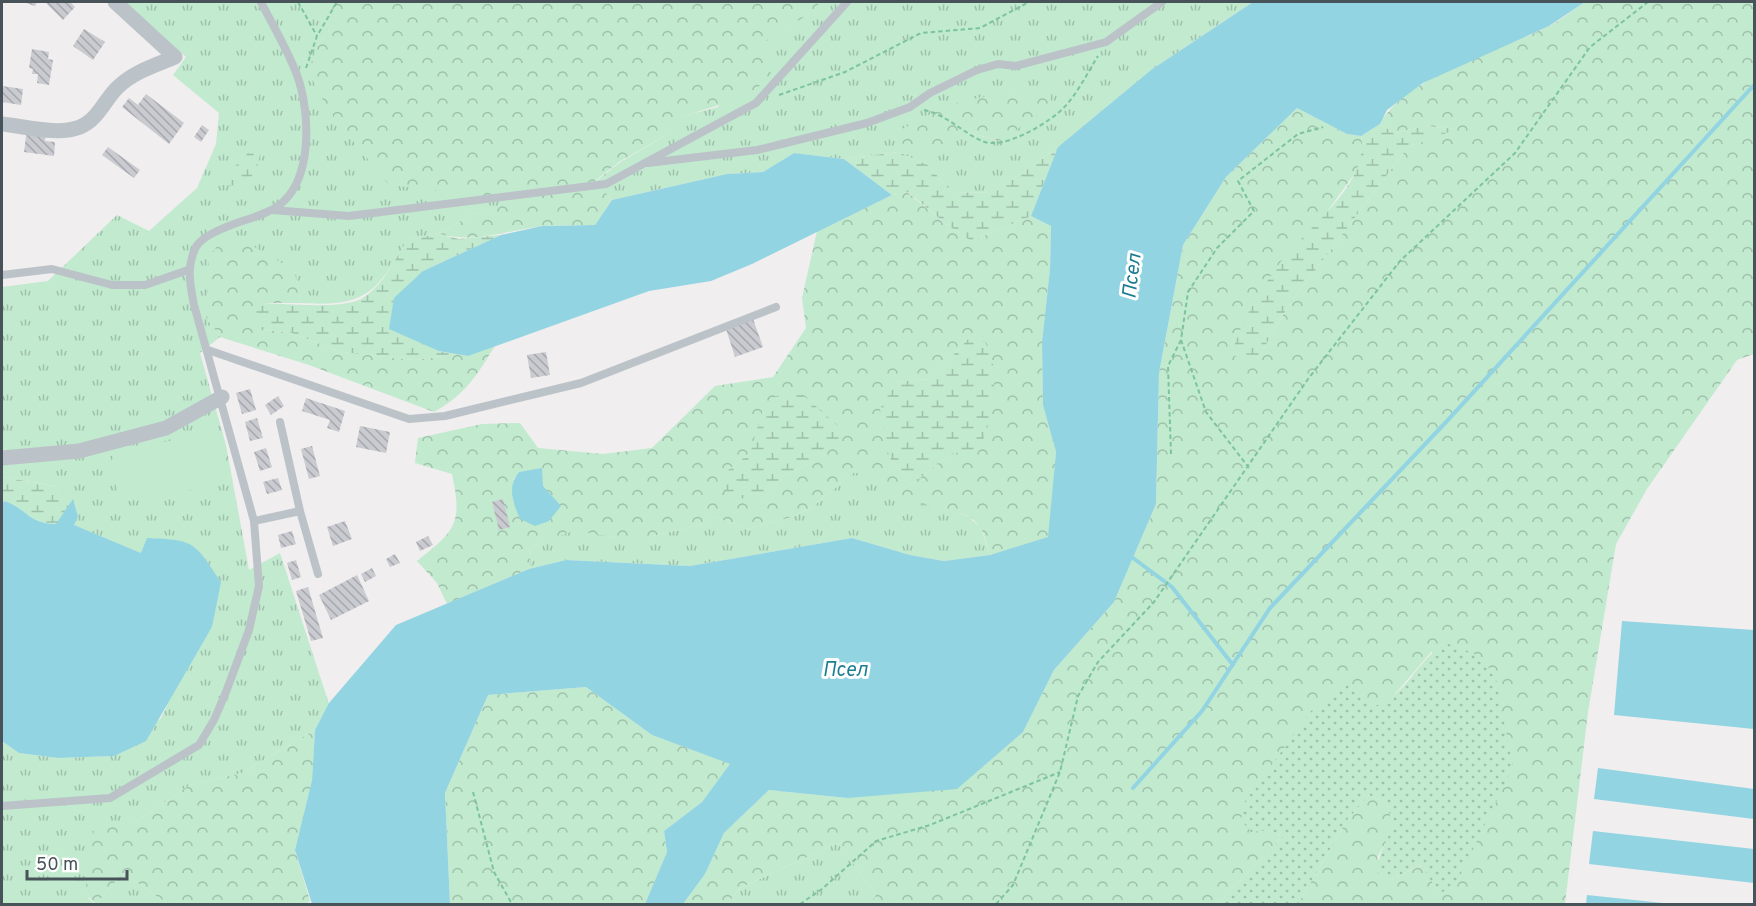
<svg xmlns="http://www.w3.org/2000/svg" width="1756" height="906" font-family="Overpass,sans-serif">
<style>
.grass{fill:url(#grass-tufts);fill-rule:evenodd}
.forest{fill:url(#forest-crowns);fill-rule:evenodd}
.wetland{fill:url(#wetland-marsh)}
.park{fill:url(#park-dots)}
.pitch{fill:#c1eacf}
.water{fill:#93d4e2}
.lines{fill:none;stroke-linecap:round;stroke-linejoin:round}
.stream{stroke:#93d4e2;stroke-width:4}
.building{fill:url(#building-back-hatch)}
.path{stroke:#7dc49e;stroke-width:2;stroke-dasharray:4.5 3;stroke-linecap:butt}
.service{stroke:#bbc3c9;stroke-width:8}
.minor{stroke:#bbc3c9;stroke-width:15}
.labels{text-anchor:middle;stroke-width:6;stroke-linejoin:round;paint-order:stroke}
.water-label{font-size:20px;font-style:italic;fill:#1b7d92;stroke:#fff}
</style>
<defs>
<pattern id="grass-tufts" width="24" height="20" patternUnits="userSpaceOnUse" patternTransform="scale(1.5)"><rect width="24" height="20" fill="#c1eacf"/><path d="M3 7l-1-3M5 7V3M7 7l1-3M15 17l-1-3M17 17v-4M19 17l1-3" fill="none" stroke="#9fc0ab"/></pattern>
<pattern id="forest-crowns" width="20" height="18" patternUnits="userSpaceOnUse" patternTransform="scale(1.5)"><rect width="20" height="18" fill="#c1eacf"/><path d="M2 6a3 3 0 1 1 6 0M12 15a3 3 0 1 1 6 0" fill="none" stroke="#9fc0ab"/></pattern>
<pattern id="wetland-marsh" width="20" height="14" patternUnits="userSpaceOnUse" patternTransform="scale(1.5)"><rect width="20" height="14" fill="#c1eacf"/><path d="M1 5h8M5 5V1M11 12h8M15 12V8" fill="none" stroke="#9fc0ab"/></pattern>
<pattern id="park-dots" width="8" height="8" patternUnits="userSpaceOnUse" patternTransform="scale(1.5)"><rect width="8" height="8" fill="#c1eacf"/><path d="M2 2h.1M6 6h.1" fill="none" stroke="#9fc0ab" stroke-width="1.8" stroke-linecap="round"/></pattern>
<pattern id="building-back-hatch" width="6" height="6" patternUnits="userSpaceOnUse" patternTransform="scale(1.5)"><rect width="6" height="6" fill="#c9cbd0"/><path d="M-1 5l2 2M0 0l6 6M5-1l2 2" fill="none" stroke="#a5a7ac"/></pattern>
</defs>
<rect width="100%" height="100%" fill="#f0eeee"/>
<path class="grass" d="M124 2H312L339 21 318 45 526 200 473 214 439 234 408 240C375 293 367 307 301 303L294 270 206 317 220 337 200 353 226 445 249 570 280 553 329 704 315 730 242 773 190 785 131 825 85 894 94 904H2V741L19 753 58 758 114 756 161 718 172 694 212 627 215 606 141 553 73 525 56 486 2 477V287L48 281 117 215 149 231 197 188 216 144 219 113 173 75 186 57Z
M821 2H1253L1151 70 1058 147 994 192 952 193 928 165 898 152 844 159 794 153 763 172 727 174 612 200 595 182 619 163 668 134 679 117 718 107 764 41 806 16ZM1017 89 1001 141 964 132 988 97Z
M853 473H871L968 517 980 526 990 555 944 561 910 555 852 538 690 566 566 560 529 569 531 547 573 530 617 537H649L699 525 712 516 748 529 795 516 811 508Z
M838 843 876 895 870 904H728L738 889Z
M123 873 168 904H96Z"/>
<path class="forest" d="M312 2H821L806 16 765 41 771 74 749 96 680 117 668 134 619 162 595 181 612 200 595 225C578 225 560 225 544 226 506 230 478 244 439 234L473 214 524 200 389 185 328 110 308 71 318 45 338 21Z
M1585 2H1754V354L1737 360 1647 489 1616 544 1588 712 1565 904H1298L1347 820 1369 795 1384 801C1399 827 1390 834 1377 858L1392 879 1422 865 1439 893 1432 651 1389 701 1375 707 1268 830 1283 836 1218 904H870L876 895 838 843 738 889 728 904H683L705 874 724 833 769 790 847 798 1023 732 1054 670 1114 602 1156 504 1159 373 1183 245 1226 177 1297 108 1347 134 1361 136 1364 151 1360 166 1322 219 1277 267 1258 358 1289 305 1408 147 1455 129 1426 126 1394 133 1380 124C1404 78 1500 50 1547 27 1560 21 1573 10 1585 2Z
M1017 89 1051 95 1050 106 1001 141 965 132 934 153 885 138 948 105Z
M907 192 946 224 971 241 1031 216 1051 226 1050 269 1042 342 1043 405 1056 452 1049 538 990 555C987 546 985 535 980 527 968 507 913 504 890 500L871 473H853L811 508 795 516 748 529 712 516 699 525 649 537H617L573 531 531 547 529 569 447 604 437 583 417 561C455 531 463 524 452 474L415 463 418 438 482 424 520 423 538 448 603 454 652 448 715 386 773 377 806 328 802 298 817 231 892 195ZM970 337 950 454 911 485 889 457 896 382 931 379ZM750 453 813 462 784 475 763 499 727 471ZM541 469 543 486 513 480 519 472Z
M221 242H246L294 270 301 303H254L260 330 289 332 342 352 415 360 457 354 468 356 496 344C477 375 466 394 434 412L309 365 220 337 206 317 209 256Z
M586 687 652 735 731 764 702 802 664 831 667 852 645 904H450L445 793 488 695Z
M315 730 312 780 295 850 310 901 306 904H168L123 873 96 904 85 894 95 822 131 825 190 785 242 773Z"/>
<path class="wetland" d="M1380 124 1394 133 1425 126 1457 129 1408 147 1289 305 1258 358 1244 363 1232 353C1240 324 1259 292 1277 267 1303 230 1370 186 1361 136Z
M1058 147 1031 216 971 241 946 224 908 192 892 195 844 159 898 152 928 165 952 193 994 192Z
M253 148 260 152C259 177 242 190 218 184Z
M439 234 459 239 501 235 423 271 439 351 457 354 415 360 342 352 289 332 260 330 250 318 254 303C280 303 340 310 361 299 382 287 395 260 407 240Z
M970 337 985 342C1004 376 989 413 981 449L950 454 911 485 889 457 880 409 896 382 931 379Z
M788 392 803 395 838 426 841 442 813 462 784 475 763 499 731 498 723 489 727 471 750 453 763 409 774 397Z
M2 477 55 486 73 499 57 524C27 523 29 510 5 501L2 503Z"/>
<path class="park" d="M1446 643 1473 653 1495 674 1513 767 1454 888 1439 893 1421 865 1392 879 1378 874C1376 840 1404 836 1384 801L1369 795 1347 820 1298 904H1218L1283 836 1268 830 1251 832 1241 820 1244 803 1311 711 1349 684 1375 706C1406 697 1417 659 1446 643Z"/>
<path class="pitch" d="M212 434C225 441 231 474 221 485L130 501 118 496 111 462 116 450Z"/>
<path class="water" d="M1253 2H1585L1549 26 1423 83 1387 110 1380 124 1361 136 1347 134 1297 108 1226 177 1183 245 1159 373 1156 504 1114 602 1054 670 1023 732 957 789 847 798 769 790 724 833 705 874 683 904H645L667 852 664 831 702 802 730 764 652 735 586 687 488 695 445 793 450 904H312L295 850 312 780 315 730 329 703 396 625 529 569 566 560 690 566 852 538 910 555 944 561 990 555 1048 537 1056 452 1043 405 1042 342 1050 269 1051 226 1031 216 1058 147 1151 70Z
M794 153 844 159 892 195 752 264 711 281 649 291 468 356 439 351 389 329 394 298 423 271 501 235 542 226 595 225 612 200 727 174 763 172Z
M542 468 543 486 561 506 549 521 535 526 520 519C513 503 507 486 519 472Z
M73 499 78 517 74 525 141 553 147 538C196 540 194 542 221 582L212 627 146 741 114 756 58 758 19 753 2 741V503L5 501C29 510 27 523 56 524Z
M1622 621 1754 630V729L1614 715Z
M1598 768 1754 789V819L1594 799Z
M1593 831 1754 849V883L1589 864Z
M1587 895 1672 904H1586Z"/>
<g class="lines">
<path class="stream" d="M1129 555 1172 587 1233 665
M1133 788 1202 711 1270 608 1448 420 1754 85"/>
</g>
<path class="building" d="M23 2H37L35 6Z
M45 2H70L75 7 63 20Z
M84 29 105 42 93 60 73 46Z
M32 49 49 52 48 59 53 60 49 85 37 83 38 74H32L33 69 29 68Z
M2 86 23 89 21 105 2 102Z
M146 94 184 123 169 144 122 107 129 98 138 105Z
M202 125 209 130 201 142 194 137Z
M27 129 46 131 45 141 55 142 54 156 24 152Z
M108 147 140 170 134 178 102 155Z
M753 319 763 347 735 357 726 329Z
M546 352 550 375 531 378 527 355Z
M250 389 256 410 242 414 236 393Z
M278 396 284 406 271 415 265 405Z
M306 398 345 411 339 432 327 428 330 420 302 411Z
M257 418 263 438 250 441 245 422Z
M360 426 390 432 386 453 356 447Z
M312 446 320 476 309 479 301 449Z
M266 448 272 467 260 471 254 452Z
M278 478 282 490 267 494 263 482Z
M503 499 510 527 499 530 492 502Z
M345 521 352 539 333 546 327 527Z
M292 531 296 544 281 548 278 535Z
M428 536 433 545 420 551 416 542Z
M395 554 400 563 390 567 386 559Z
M296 560 301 577 292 580 287 563Z
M372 568 376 576 365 582 361 574Z
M357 575 369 601 331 620 319 595Z
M308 587 323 638 311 641 296 591Z"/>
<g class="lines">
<path class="path" d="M298 2 317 36
M306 68 317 36 337 2
M779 95 845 72 921 33 980 28 1029 2
M924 110C947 115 962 132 982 141 1002 150 1041 127 1058 113 1075 99 1086 75 1098 56
M1171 454 1168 366 1181 340
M1249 468 1206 412 1181 340 1188 292 1217 248 1254 211 1238 181 1298 134 1323 127
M473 792 494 872 512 904
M800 904 822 889 876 841 930 825 1060 772
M996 904 1013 885 1060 772 1078 696 1098 662 1154 602 1308 379 1400 261 1515 153 1590 47 1648 2"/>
<path class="service" d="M648 163 757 150 867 123 910 107 930 93 977 70 998 64 1016 66 1106 42 1162 2
M272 210 349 216 606 184 756 103 847 2
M2 275 52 269 112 285H145L188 270
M208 350 409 419 445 416 581 383 776 307
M280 422 300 511
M254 521 300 511 318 574
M2 806 110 798 199 745 214 720 226 692 249 630 259 586 254 521 194 305C190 284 186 267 196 247 202 236 223 228 234 224 250 218 272 213 284 201 311 175 309 121 301 88 295 63 273 26 261 2"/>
<path class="minor" d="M2 124C24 126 58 136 80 127 98 120 105 99 118 87 133 72 156 65 175 57L115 2
M2 458 79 451 166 428 222 397"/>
</g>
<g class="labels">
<g class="water-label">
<text transform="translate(1131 276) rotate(-83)" y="7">Псел</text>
<text x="845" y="676">Псел</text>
</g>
</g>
<rect width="1756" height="906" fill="none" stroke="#485259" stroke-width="6"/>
<path d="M27 870v9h100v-9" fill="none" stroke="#485259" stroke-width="3"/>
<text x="36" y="870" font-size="18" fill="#485259" stroke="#ffffff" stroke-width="4.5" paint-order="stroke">50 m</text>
</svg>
